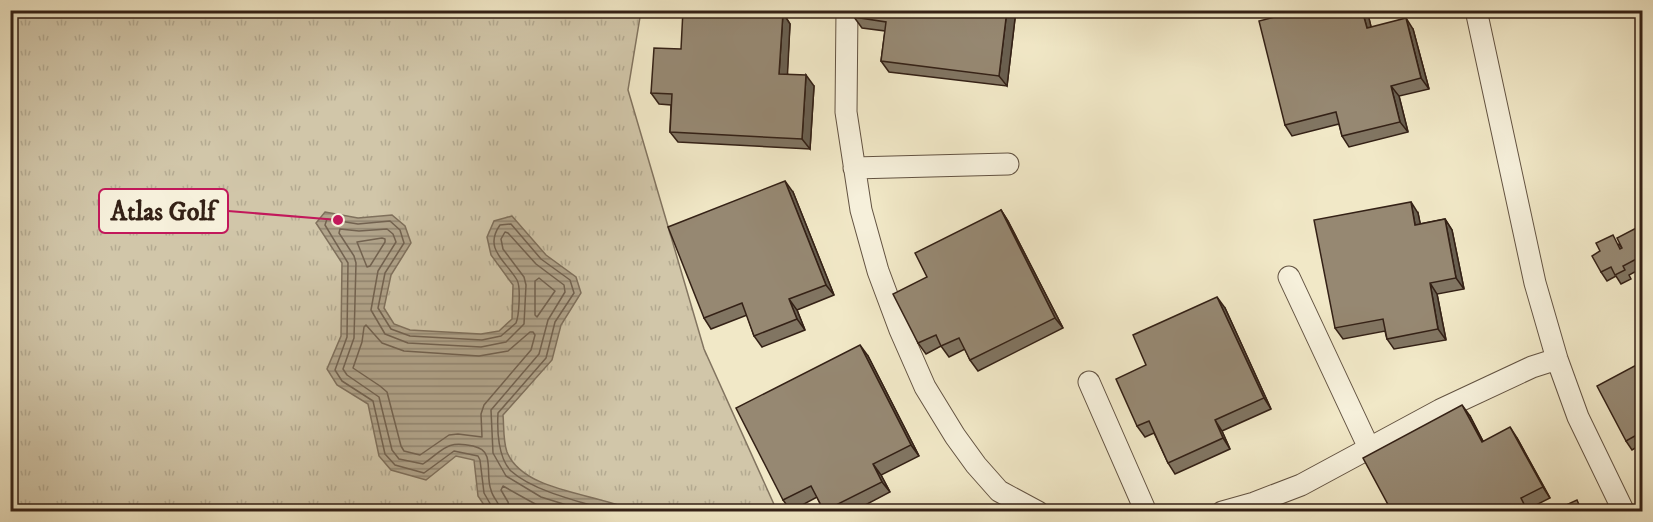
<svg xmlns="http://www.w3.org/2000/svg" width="1653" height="522" font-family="'IM FELL DW Pica',serif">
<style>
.grass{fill:url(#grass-tufts);stroke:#827460;stroke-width:1.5}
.water{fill:url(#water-rules);stroke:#7f705c;stroke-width:1.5}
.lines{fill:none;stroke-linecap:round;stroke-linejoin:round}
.shore{stroke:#726250;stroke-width:1.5}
.street-casing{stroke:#635342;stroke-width:23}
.street{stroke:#f6f0db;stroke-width:21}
.wall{fill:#817562;stroke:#342116;stroke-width:1.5}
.shaded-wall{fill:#695f50;stroke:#342116;stroke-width:1.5}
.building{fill:#968872;stroke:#342116;stroke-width:1.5}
.leader{fill:none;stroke:#c2185b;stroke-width:2}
.callout-dot{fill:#c2185b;stroke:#f6f0db;stroke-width:2}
.callout{fill:#f6f0db;stroke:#c2185b;stroke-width:2}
.callout-label{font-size:26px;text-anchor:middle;font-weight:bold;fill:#342116}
</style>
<defs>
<pattern id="grass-tufts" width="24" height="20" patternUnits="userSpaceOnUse" patternTransform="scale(1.5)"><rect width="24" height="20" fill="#d1c6a9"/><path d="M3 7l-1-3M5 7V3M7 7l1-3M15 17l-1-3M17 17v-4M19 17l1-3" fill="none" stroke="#b4aa91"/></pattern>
<pattern id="water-rules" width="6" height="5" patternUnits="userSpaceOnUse" patternTransform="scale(1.5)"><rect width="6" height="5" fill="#b1a48b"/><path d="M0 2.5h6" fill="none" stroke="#918571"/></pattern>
</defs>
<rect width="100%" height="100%" fill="#f1e8c7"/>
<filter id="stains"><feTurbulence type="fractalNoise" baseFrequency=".00333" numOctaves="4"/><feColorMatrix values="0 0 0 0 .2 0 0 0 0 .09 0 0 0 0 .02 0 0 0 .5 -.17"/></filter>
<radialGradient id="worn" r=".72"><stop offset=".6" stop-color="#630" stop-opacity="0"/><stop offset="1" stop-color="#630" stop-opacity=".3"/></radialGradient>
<path class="grass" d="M10 11H641L628 90 704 349 777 511H11Z"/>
<path class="water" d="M325 212 358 218 392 215 405 226 411 243 391 275 384 308 394 324 410 330 481 334 499 331 512 319 513 285 491 255 487 237 494 221 512 216 546 255 576 277 581 293 561 325 552 360 503 415C504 426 503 441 507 452 524 493 599 493 633 511H488L478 496 474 460 456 456 426 480 391 470 379 456 368 404 337 385 327 369 341 336 342 263 316 223Z"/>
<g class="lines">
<path class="shore" d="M382 238 385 239V242L370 266 367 267 357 242Z
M539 278 555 291 537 317 535 315V281Z
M366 325 382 343 404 351 479 356 508 351 530 332H533L535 335 531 350 484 405 481 414 482 437 458 434 449 435 420 455 404 451 401 446 387 392 380 386 353 368 362 342 364 327Z
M493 512 492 507 484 493 480 460 478 456 454 451 424 473 395 465 385 454 373 401 342 381 335 370 347 337 348 263 325 225 327 219 358 224 390 221 400 230 404 243 385 273 378 308 391 329 410 336 482 340 501 336 516 323C519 316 521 287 517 280 506 261 483 249 500 225L511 224 541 259 570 280 574 293 555 322 546 358 498 413C497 430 498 458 511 471 534 492 585 503 615 512
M501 512C500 502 493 499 491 490 487 480 490 468 487 457 485 450 480 448 473 446 445 440 444 450 423 464L399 459 392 450 379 397 347 375 343 369 354 338 356 263 354 256 339 233 340 229 359 231 387 229 393 234 396 242 378 271 371 310 385 334 408 343 481 347 506 342 524 324 526 285 524 277 503 249 501 239 505 232 508 233 536 264 564 285 565 292 548 320 539 354 491 410 493 453 506 476 541 497 589 512
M510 512 508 502 501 490 503 486 537 505 557 512"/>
<defs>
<path id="street" d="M847 10 846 112 861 210 878 271 900 330 925 387 955 436 976 465 999 491 1038 512
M1476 10 1535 283 1557 359 1578 417 1624 512
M854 168 1008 164
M1289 277 1369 448
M1089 382 1146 512
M1222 512 1254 503 1301 485 1440 410 1532 367 1557 359"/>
</defs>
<use href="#street" class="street-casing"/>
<use href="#street" class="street"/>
</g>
<path class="wall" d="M855 10H1016L1007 86 889 72 881 61 885 31 862 28 854 17Z
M1302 10H1367L1371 27 1413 29 1429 89 1399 96 1408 132 1349 147 1342 136 1339 124 1292 136 1285 125Z
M783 13 790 24 787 74 814 86 810 149 678 142 670 132 671 105 659 104 651 93 681 49Z
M793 192 834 295 797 310 805 330 762 347 754 336 747 315 711 329 704 318Z
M1001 210 1008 221 1063 328 978 371 970 360 965 349 949 357 941 346 926 354 918 343 927 277Z
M1418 213 1420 224 1445 219 1452 230 1464 289 1437 294 1446 340 1394 349 1387 339 1385 331 1343 339 1335 328Z
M1642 225V268L1629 275 1631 279 1621 284 1616 276 1607 281 1601 272 1619 244 1622 248Z
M1225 308 1271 409 1222 431 1230 449 1175 474 1168 463 1154 433 1145 437 1137 426 1146 365Z
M868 356 919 456 881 475 890 492 852 512H824L817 497 791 511 783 500Z
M1642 362V444L1632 450 1626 441Z
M1470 416 1483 441 1517 438 1550 498 1528 509 1530 512H1392Z"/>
<path class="shaded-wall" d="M1007 10H1016L1007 86 999 76Z
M1362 10H1367L1374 39 1367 28Z
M783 13 790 24 787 84 779 74Z
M1406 18 1413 29 1429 89 1421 78Z
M806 75 814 86 810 149 802 139Z
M1391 86 1399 96 1408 132 1400 122Z
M785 181 793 192 834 295 826 285Z
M1411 202 1418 213 1423 236 1415 225Z
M1001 210 1008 221 1063 328 1055 318Z
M1445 219 1452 230 1464 289 1456 278Z
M1430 283 1437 294 1446 340 1438 329Z
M1217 297 1225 308 1271 409 1264 398Z
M789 299 797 310 805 330 797 319Z
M860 345 868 356 919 456 911 445Z
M1462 405 1470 416 1489 453 1482 442Z
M1215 420 1222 431 1230 449 1223 438Z
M1510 427 1517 438 1550 498 1543 487Z
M873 464 881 475 890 492 882 482Z"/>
<path class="building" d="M683 10H731L783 13 779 74 806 75 802 139 670 132 672 94 651 93 654 48 681 49Z
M855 10H1007L999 76 881 61 886 22 854 17Z
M1302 10H1362L1367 28 1406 18 1421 78 1391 86 1400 122 1342 136 1336 112 1285 125 1259 21Z
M785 181 826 285 789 299 797 319 754 336 742 303 704 318 668 227Z
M1411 202 1415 225 1445 219 1456 278 1430 283 1438 329 1387 339 1383 319 1335 328 1314 220Z
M1001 210 1055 318 970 360 959 338 941 346 936 335 918 343 893 294 927 277 915 253Z
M1642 225V256L1623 266 1625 270 1615 275 1611 267 1601 272 1592 256 1600 251 1596 243 1613 235 1620 249 1622 248 1617 238Z
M1217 297 1264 398 1215 420 1223 438 1168 463 1149 421 1137 426 1116 379 1146 365 1133 335Z
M860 345 911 445 873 464 882 482 824 511 811 486 783 500 736 408Z
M1642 362V432L1626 441 1597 386Z
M1462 405 1482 442 1510 427 1543 487 1521 498 1528 512H1392L1363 458Z
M1577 500 1582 512H1556L1555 510Z"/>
<path class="leader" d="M338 220L228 211"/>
<circle class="callout-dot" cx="338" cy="220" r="6"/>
<rect class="callout" x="99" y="189" width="129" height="44" rx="6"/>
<g class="callout-label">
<text x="163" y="220">Atlas Golf</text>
</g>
<rect width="1653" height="522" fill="none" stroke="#f1e8c7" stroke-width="36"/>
<rect x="12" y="12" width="1629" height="498" fill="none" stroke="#342116" stroke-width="3"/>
<rect x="18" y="18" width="1617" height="486" fill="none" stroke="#342116" stroke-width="1.5"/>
<rect width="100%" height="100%" filter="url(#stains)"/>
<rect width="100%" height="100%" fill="url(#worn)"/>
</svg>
